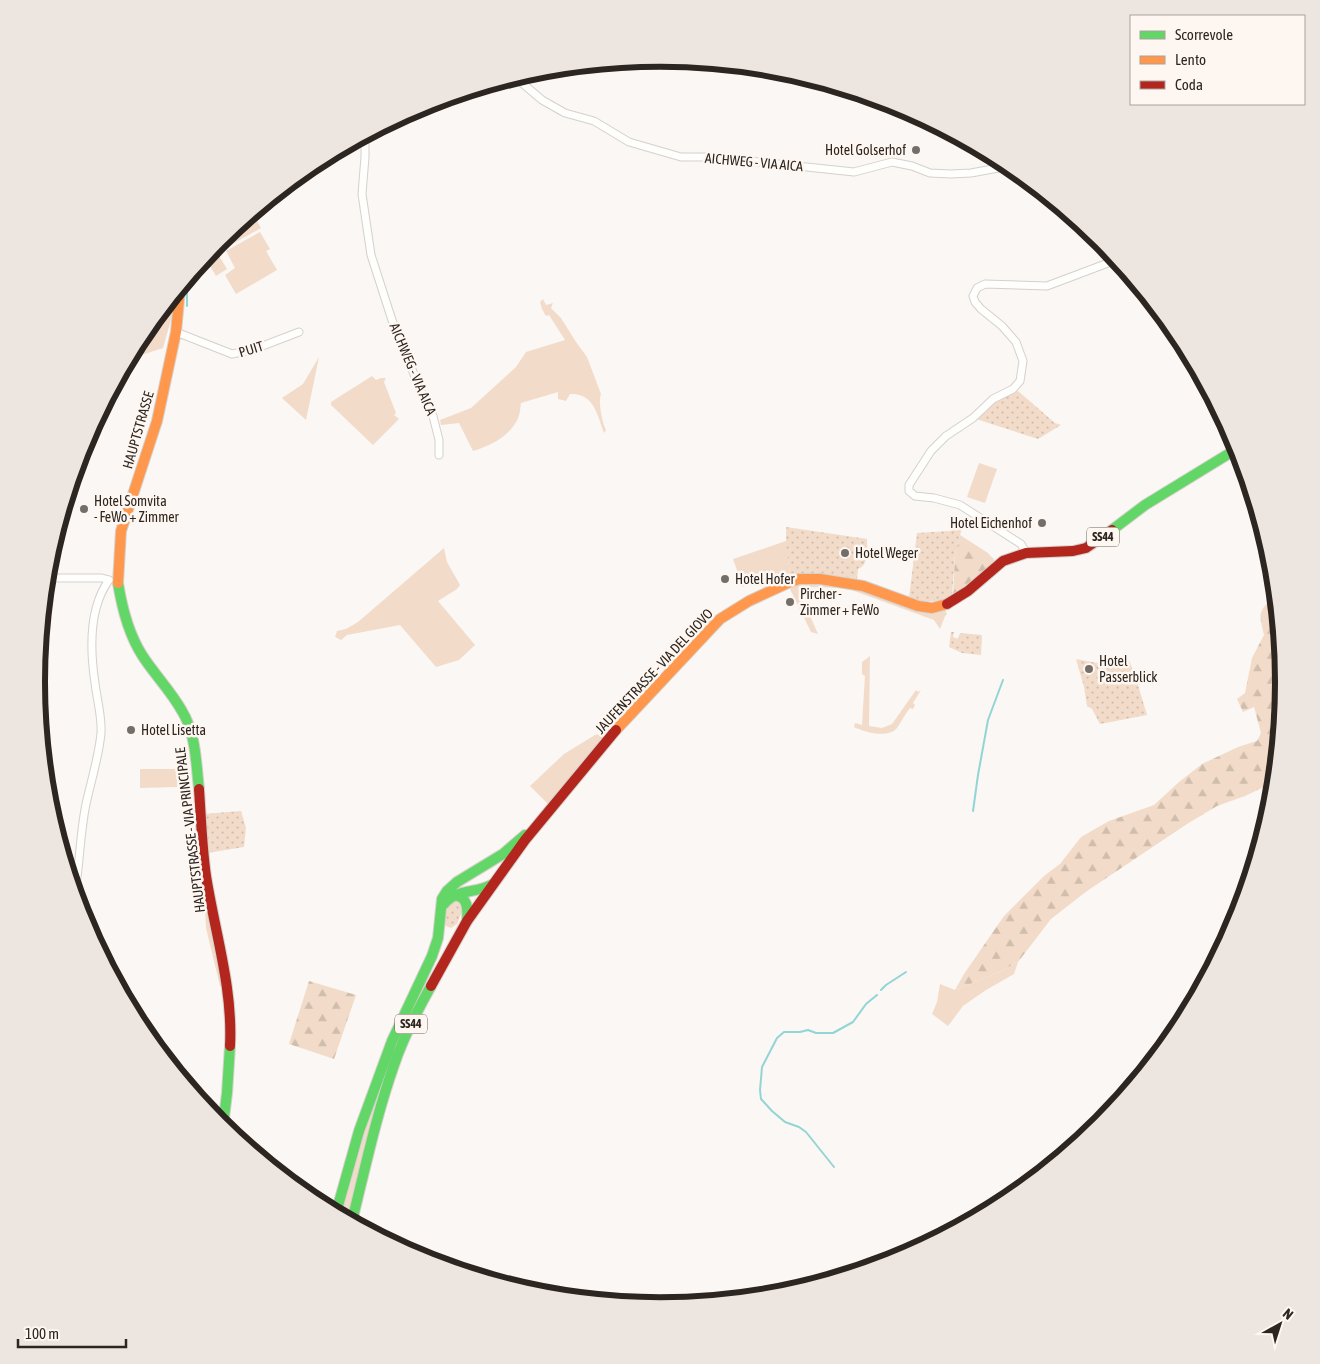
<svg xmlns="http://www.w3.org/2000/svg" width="1320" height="1364" font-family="'Asap Condensed',sans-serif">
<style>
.green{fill:#f2dcc9}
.forest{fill:url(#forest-firs)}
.garden{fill:url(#garden-dots)}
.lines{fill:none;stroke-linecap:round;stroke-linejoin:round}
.stream{stroke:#93d5d5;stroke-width:2}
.street-casing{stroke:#d5d1cc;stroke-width:9}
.fast-casing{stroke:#d5d1cc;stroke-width:12}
.slow-casing{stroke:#d5d1cc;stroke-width:12}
.jam-casing{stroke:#d5d1cc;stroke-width:12}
.street{stroke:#fefefd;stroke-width:7}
.fast{stroke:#63d668;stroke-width:10}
.slow{stroke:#ff974d;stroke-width:10}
.jam{stroke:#b3261e;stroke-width:10}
.poi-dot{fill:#746e6a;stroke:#fef6f0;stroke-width:2}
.labels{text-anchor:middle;stroke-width:5;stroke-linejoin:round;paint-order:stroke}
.shield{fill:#fef6f0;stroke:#6b645e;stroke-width:1}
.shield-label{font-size:12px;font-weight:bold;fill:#2c2520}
.poi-label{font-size:14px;fill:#2c2520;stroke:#fef6f0;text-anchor:start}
.street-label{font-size:14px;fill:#2c2520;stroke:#fef6f0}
.rim{fill:none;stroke:#2c2520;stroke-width:6}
</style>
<defs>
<pattern id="forest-firs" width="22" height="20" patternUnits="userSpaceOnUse" patternTransform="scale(1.25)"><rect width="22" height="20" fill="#f2dcc9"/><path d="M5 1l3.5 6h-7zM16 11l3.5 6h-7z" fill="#d0bdac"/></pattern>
<pattern id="garden-dots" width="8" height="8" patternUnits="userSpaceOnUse" patternTransform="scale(1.25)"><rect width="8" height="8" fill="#f2dcc9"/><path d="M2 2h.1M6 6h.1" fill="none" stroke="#d0bdac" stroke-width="1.8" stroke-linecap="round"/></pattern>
</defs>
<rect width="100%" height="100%" fill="#faf7f4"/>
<path class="green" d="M253 213 261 228 227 247 222 238Z
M260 232 270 249 266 251 277 270 236 294 225 275 235 268 226 251Z
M215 249 227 269 216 276 205 258Z
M174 296 172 316 163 348 129 359 142 335Z
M543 299 546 305 553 303 551 308 561 318 576 342 587 357 601 394C598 402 602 422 606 430L604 433C597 414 594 393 570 394L566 401 558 399V392L521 403C520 409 520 417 516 422 507 438 489 446 473 451L459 423 441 425 440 420 471 408 516 367 526 352 565 340 549 315 546 316 542 309 540 302Z
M319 357 306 420 282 398 303 384Z
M372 376 376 380 381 378H386L384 382 396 413 394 415 399 419 373 445 331 405V402Z
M979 463 997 469 985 503 967 497Z
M786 541 790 575 767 586 762 579 743 587 733 559Z
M444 548 447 562 460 585 457 589 438 601 475 645 459 660 436 667 400 625 347 635 341 640 335 637 337 631 346 629 358 622Z
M813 583 853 588 923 613 945 610 947 614 945 616 940 629 934 620 846 588 809 587 800 593 818 634 811 632 790 589 795 585Z
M870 656 869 726 882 728 892 724 916 690 918 692 921 690 913 703 915 705 913 709 910 708C905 714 901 722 897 728 888 739 864 732 854 727L855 723 862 725 865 676 862 674V662Z
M600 734 603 737 548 804 530 786 564 754 595 735Z
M140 769H177V787L140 788Z
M205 910H209L227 985 220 986 206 928Z
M1018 962 1014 974 986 990 963 1006 948 1026 932 1014 937 1002 940 984 955 990 995 974Z
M379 1091 347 1219 339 1214 366 1121Z"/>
<path class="forest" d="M960 535 988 553 995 561 967 586 953 597 955 554Z
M1275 596 1284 682 1281 709 1276 718 1278 723 1274 735 1278 737 1274 782 1245 796 1217 806 1187 824 1087 891 1051 919 1018 962 995 974 955 990 964 974 1004 916 1044 876 1060 864 1081 837 1109 821 1154 805 1179 782 1202 764 1238 747 1257 741 1261 733 1254 707 1243 712 1237 699 1245 693 1252 658 1264 635C1259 613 1257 612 1275 596Z
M309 981 356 995 334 1059 289 1044Z"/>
<path class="garden" d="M1018 391 1055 423 1061 425 1038 439 976 419 993 403Z
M786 527 867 539C867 550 869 565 858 569L857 579 818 573 790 574 786 546Z
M962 528 955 554 952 597C936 602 926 603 909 598L917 533 949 531Z
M951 632H954L953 637 958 639 960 633 982 635 981 655 962 653 949 647Z
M1127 656 1134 672 1147 715 1100 724 1092 709 1087 706 1084 687 1076 659 1097 663Z
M241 811 246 828 244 847 207 853 204 814Z
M452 899 462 901 463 908 461 914 457 924 451 928 444 925 447 905Z"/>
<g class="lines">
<path class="stream" d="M187 280V306
M973 811 978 775 988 720 1003 680
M881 990 886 985 906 972
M834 1167 806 1132 799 1127 785 1122 772 1111 761 1099 760 1090 762 1067 777 1038 784 1032H800L808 1030 816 1033H833L853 1022 866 1004 877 995"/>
<defs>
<path id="street" d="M515 77 542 100 565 113 594 121 629 142 681 157H713L854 172 892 162 912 166 930 173 951 174 971 173 1009 166
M365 136V157L362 194 371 255 392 320 420 389 433 416 439 440V455
M176 332 232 354 252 350 299 332
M1026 553 1021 544 960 505 934 498 915 496 909 491V485L931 451 946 436 973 418 993 399 1013 389 1020 381 1023 361 1016 342 1002 326 981 309 975 302 973 296 977 288 985 284 1047 286 1116 260
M47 575 51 578H102L109 580
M75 891C80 862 80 833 86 804 91 781 99 756 101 733 102 716 97 700 95 683 90 650 88 609 109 580"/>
<path id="fast" d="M1112 530 1145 505 1230 453 1236 444
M118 583C122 608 128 633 142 655 154 674 171 691 182 711 196 734 196 763 199 789
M453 895C468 896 468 908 467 921
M444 904C457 888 477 894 493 884
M223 1126 227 1093 230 1046
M336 1213 359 1131 392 1041 432 956 438 938 442 899 447 891 457 882 503 854 525 835
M352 1221C365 1169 376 1116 394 1065 403 1038 417 1011 431 986"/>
<path id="slow" d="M118 583 121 531 157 421 176 332 180 289
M616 730 720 619 749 601 790 582 799 579H820L863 586 918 606 932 608 947 604"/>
<path id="jam" d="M947 604 968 591 1003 561 1026 553 1073 551 1086 548 1112 530
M199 789C201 818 202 848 206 876 215 933 233 988 230 1046
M431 986 467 921 525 840 616 730"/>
</defs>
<use href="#street" class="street-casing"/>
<use href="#fast" class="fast-casing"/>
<use href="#slow" class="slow-casing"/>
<use href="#jam" class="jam-casing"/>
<use href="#street" class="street"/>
<use href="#fast" class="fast"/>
<use href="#slow" class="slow"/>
<use href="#jam" class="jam"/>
</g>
<g class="poi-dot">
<circle cx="916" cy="150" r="5"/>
<circle cx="84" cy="509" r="5"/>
<circle cx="1042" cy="523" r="5"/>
<circle cx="845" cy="553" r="5"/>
<circle cx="725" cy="579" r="5"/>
<circle cx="790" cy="602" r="5"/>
<circle cx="1089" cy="669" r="5"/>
<circle cx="131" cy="730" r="5"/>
</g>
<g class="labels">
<g class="shield">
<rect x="1087" y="527.5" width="32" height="19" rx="4"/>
<rect x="395" y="1014.5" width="32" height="19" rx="4"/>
</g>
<g class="shield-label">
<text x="1103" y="541">SS44</text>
<text x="411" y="1028">SS44</text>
</g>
<g class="poi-label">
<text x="906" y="155" text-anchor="end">Hotel Golserhof</text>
<text x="94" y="506">Hotel Somvita<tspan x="94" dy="16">- FeWo + Zimmer</tspan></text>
<text x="1032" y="528" text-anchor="end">Hotel Eichenhof</text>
<text x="855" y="558">Hotel Weger</text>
<text x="735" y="584">Hotel Hofer</text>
<text x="800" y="599">Pircher -<tspan x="800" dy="16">Zimmer + FeWo</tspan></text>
<text x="1099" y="666">Hotel<tspan x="1099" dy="16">Passerblick</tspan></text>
<text x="141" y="735">Hotel Lisetta</text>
</g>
<g class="street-label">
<text transform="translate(754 162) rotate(5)" y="5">AICHWEG - VIA AICA</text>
<text transform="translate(251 349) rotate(-17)" y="5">PUIT</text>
<text transform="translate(413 369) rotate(67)" y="5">AICHWEG - VIA AICA</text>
<text transform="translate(138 430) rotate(-74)" y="5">HAUPTSTRASSE</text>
<text transform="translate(654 671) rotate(-47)" y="5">JAUFENSTRASSE - VIA DEL GIOVO</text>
<text transform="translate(190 830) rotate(-97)" y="5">HAUPTSTRASSE - VIA PRINCIPALE</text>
</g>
</g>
<path d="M0 0H1320V1364H0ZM45 682a615 615 0 1 1 1230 0a615 615 0 1 1-1230 0Z" fill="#ede5df" fill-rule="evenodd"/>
<path class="rim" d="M45 682a615 615 0 1 1 1230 0a615 615 0 1 1-1230 0Z"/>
<rect x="1130" y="15" width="175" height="90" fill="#fef6f0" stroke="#aaa29d"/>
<rect x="1140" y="31" width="25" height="8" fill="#63d668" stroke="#aaa29d"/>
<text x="1175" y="40" font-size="15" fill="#2c2520">Scorrevole</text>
<rect x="1140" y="56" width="25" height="8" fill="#ff974d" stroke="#aaa29d"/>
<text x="1175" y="65" font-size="15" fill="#2c2520">Lento</text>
<rect x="1140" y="81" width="25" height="8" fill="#b3261e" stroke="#aaa29d"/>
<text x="1175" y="90" font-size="15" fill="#2c2520">Coda</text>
<g transform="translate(1280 1324) rotate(39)" stroke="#fef6f0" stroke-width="4" paint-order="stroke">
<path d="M0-4L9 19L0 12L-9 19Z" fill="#2c2520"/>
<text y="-8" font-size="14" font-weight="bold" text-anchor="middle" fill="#2c2520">N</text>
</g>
<path d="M18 1339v8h108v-8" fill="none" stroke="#2c2520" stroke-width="2.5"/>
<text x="25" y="1339" font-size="15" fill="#2c2520" stroke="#fef6f0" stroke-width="4" paint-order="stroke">100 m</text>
</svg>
